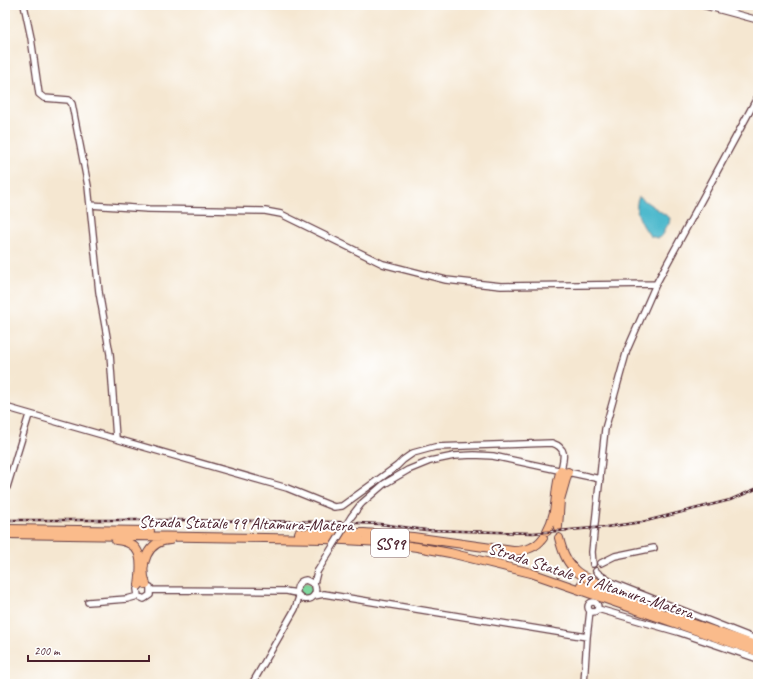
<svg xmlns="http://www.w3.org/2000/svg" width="763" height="689" font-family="Caveat,sans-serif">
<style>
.green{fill:#7ed89e;stroke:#647c64}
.water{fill:#50bacd;stroke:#4d6c7c}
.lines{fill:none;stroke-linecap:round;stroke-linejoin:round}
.minor-casing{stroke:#643d44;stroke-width:8}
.highway-casing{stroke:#643d44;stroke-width:10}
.minor{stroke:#fff;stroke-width:5.5}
.highway{stroke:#fabb8b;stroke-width:8}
.rail-casing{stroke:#4a1f2b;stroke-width:2.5}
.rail{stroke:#fff;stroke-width:1;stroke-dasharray:3;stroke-linecap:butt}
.minor-bridge-casing{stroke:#643d44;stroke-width:8;stroke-linecap:butt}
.minor-bridge{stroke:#fff;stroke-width:5.5}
.labels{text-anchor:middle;stroke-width:4;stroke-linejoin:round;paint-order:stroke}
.shield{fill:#fff;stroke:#80626b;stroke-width:1}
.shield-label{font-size:16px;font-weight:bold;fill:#4a1f2b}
.street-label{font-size:17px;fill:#4a1f2b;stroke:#fff}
</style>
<rect width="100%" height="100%" fill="#fff"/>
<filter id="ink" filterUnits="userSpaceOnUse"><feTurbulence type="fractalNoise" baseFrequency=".025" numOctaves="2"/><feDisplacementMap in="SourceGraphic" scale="8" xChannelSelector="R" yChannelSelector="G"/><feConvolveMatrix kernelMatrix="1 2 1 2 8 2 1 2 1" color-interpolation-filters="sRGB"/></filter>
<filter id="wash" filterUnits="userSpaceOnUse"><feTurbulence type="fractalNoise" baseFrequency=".012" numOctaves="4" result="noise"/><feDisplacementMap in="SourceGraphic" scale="16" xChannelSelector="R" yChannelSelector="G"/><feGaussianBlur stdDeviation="0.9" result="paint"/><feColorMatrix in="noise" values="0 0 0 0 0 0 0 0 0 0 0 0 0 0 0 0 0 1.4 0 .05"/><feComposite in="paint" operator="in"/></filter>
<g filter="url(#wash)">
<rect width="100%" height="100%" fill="#f5e7d1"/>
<path class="green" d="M299 590a7 7 0 1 1 14 0a7 7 0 1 1-14 0Z"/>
<path class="water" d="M639 197 670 218 669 224 664 229V233L661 237 657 238 650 236C643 226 632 210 639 197Z"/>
</g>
<g filter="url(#ink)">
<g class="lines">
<defs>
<path id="minor" d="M24 5 31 38 39 94 44 98 69 100 72 104 88 186 99 292 110 354 116 438
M702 5 758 20
M90 205 148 209 265 211 281 214 383 264 446 280 501 286 656 284
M5 407 287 488 334 507 342 506 397 466 403 460 413 453 435 447 552 443C567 448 564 457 561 470
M5 489 7 487 29 415
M361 504 384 484 408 470 430 461 454 456 474 455 493 456 600 479
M601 563 615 556 654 548
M593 564 592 552 605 429 627 350 656 284 758 96
M596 571 599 574 613 583 758 640
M151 590 286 591C289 592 293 592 296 593 299 595 300 598 304 599 314 601 318 591 314 584L317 572
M297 594C296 586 299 581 306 580L314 584
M138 596 137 589 141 584
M314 596 324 594 587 637
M588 607a5 5 0 1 1 10 0a5 5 0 1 1-10 0Z
M88 602 127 599 138 596 144 599 150 595V587
M598 609 678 632 758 659
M252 684 295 609 299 597
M584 684 587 637 590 611"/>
<path id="highway" d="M558 527 560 500 568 472
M5 529 150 531
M547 531C559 510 553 491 561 470
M299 533 336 534
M334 533H364L413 537 513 551C525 551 536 548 543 538
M5 534 325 539 381 542 417 547 450 553 531 573 758 652
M559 538C562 549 565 560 574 569 584 580 615 590 630 596
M116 540C144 542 142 563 139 585
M146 584C139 565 147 541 170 540
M581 585 758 646"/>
</defs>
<use href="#minor" class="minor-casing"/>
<use href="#highway" class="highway-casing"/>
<use href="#minor" class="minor"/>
<use href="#highway" class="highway"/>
<defs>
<path id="rail" d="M5 520H173L336 522 380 524 426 530 533 533 606 527 642 522 730 500 758 488"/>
</defs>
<use href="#rail" class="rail-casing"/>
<use href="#rail" class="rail"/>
<defs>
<path id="minor-bridge" d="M317 572 351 517 361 504"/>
</defs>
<use href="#minor-bridge" class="minor-bridge-casing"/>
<use href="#minor-bridge" class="minor-bridge"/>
</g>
</g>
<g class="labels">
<rect class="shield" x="371" y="529" width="38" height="28" rx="3"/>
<g class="shield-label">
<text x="390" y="549">SS99</text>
</g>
<g class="street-label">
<text transform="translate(246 523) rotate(1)" y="6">Strada Statale 99 Altamura-Matera</text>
<text transform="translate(591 580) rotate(18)" y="6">Strada Statale 99 Altamura-Matera</text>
</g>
</g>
<rect width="763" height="689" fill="none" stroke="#fff" stroke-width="20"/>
<path d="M28 655v6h121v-6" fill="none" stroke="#4a1f2b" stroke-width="2"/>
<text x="34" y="655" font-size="12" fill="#4a1f2b" stroke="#ffffff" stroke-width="3" paint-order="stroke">200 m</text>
</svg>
